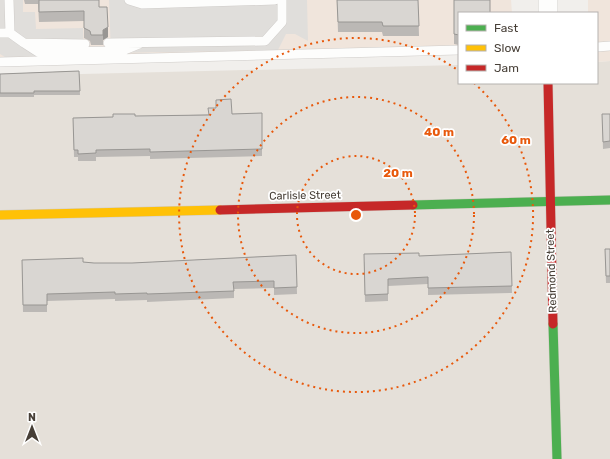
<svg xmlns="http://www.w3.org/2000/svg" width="610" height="459" font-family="Rubik,sans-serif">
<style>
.residential{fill:#e5e0d9}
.commercial{fill:#f0e5dc}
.parking{fill:#e0dedb}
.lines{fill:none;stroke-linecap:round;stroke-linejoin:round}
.lane-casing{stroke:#cfccc9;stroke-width:10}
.street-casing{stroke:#cfccc9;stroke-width:20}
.fast-casing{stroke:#d0cbc3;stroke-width:10}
.slow-casing{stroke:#d0cbc3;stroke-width:10}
.jam-casing{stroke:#d0cbc3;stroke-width:10}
.lane{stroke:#fdfdfc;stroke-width:9}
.street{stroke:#fdfdfc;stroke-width:19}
.fast{stroke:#4caf50;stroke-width:9}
.slow{stroke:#ffc107;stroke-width:9}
.jam{stroke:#c62828;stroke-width:9}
.wall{fill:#bbb8b5}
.shaded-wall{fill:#989693}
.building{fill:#d9d6d2;stroke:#989693}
.ring{fill:none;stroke:#e8590c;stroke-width:2;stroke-dasharray:2 4}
.labels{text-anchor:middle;stroke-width:3.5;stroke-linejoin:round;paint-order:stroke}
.street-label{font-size:11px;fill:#473f37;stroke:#fff}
.centre{fill:#e8590c;stroke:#fff;stroke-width:2}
.ring-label{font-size:12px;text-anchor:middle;font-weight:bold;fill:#e8590c;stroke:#fff;stroke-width:3.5;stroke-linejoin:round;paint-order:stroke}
</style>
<rect width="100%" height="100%" fill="#f1efec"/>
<path class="residential" d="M610 61V459H0V76L459 65V83H597V62Z"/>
<path class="commercial" d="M0 0H511L512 13H459V47L0 60Z
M588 0H610V61L597 62V13H588Z"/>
<path class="parking" d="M0 0H23V12H35L36 29 83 28 84 55 5 57 0 54Z
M109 0H307L308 41 295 34H286L278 50 111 53Z"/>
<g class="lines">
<defs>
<path id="lane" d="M9 0 10 33
M129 0 142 4 275 0
M0 33H10L24 43 85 44
M24 43 38 52 122 51 139 44
M108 43 265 41 282 22V0
M597 47 610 46
M0 62 459 50"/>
<path id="street" d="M548 0V13"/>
<path id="fast" d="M413 205 610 200
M553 324 557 459"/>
<path id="slow" d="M0 215 220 210"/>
<path id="jam" d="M548 83 553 324
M220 210 413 205"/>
</defs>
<use href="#lane" class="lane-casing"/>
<use href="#street" class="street-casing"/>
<use href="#fast" class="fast-casing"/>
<use href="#slow" class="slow-casing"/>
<use href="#jam" class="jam-casing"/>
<use href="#lane" class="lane"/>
<use href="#street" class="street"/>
<use href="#fast" class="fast"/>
<use href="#slow" class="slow"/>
<use href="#jam" class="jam"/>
</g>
<path class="wall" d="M24 0H99V7L108 37 103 40V45H91L90 41 84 38V21L39 22 38 4H25Z
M337 0H418L419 36H383L382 32H338Z
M454 0 459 13V45L454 44Z
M79 71 80 95H34V97H0V74Z
M262 113V156L150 159V156L96 157V161H78V157H74L73 118Z
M602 114H610V148L603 149Z
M605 249H610V283H606Z
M511 252 512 293 428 295V284L388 286V301L365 302 364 262 419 256Z
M296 255 297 294 274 295V288L234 289V298L147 302V300L115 301V299L47 301V312H23L22 260 83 262 94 263H132Z"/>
<path class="shaded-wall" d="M108 27V37L103 40V45V30Z"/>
<path class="building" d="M39 0H99V7H107L108 27 103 30V35H91L90 31 84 28V11L39 12Z
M337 0H418L419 26H383L382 22H338Z
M454 0H490V13H459V35L454 34Z
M79 71 80 91H34V93H0V74Z
M231 99 232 114 262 113V149L150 152V149L96 150V153L78 154V150H74L73 118 113 117V114H135V116L209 115 208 108H216V100Z
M602 114H610V141L603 142Z
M605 249H610V276H606Z
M511 252 512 286 428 288V277L388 279V294L365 295 364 254 419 253V256Z
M296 255 297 287 274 288V281L233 282 234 291 147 294V293L115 294V292L47 294V305H23L22 260 83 258V262L94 263H132Z"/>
<g class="ring">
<circle cx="356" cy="215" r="59"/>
<circle cx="356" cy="215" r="118"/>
<path d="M474 83A177 177 0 1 1 459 71"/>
</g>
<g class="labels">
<g class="street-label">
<text transform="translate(305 195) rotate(-1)" y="4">Carlisle Street</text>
<text transform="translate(551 271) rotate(-92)" y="4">Redmond Street</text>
</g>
</g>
<circle cx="356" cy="215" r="6" class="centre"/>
<g class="ring-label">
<text x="439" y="136">40 m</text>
<text x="516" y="144">60 m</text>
<text x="398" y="177">20 m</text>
</g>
<rect x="458" y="12" width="140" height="72" fill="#ffffff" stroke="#b5b2af"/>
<rect x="466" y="25" width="20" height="6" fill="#4caf50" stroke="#b5b2af"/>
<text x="494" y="32" font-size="12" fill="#473f37">Fast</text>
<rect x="466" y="45" width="20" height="6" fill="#ffc107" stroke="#b5b2af"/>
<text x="494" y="52" font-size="12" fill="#473f37">Slow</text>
<rect x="466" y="65" width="20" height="6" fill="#c62828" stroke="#b5b2af"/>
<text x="494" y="72" font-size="12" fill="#473f37">Jam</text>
<g transform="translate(32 427)" stroke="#ffffff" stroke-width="3" paint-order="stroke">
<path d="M0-3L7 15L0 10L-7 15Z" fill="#473f37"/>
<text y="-6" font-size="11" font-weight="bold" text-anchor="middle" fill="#473f37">N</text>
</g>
</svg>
